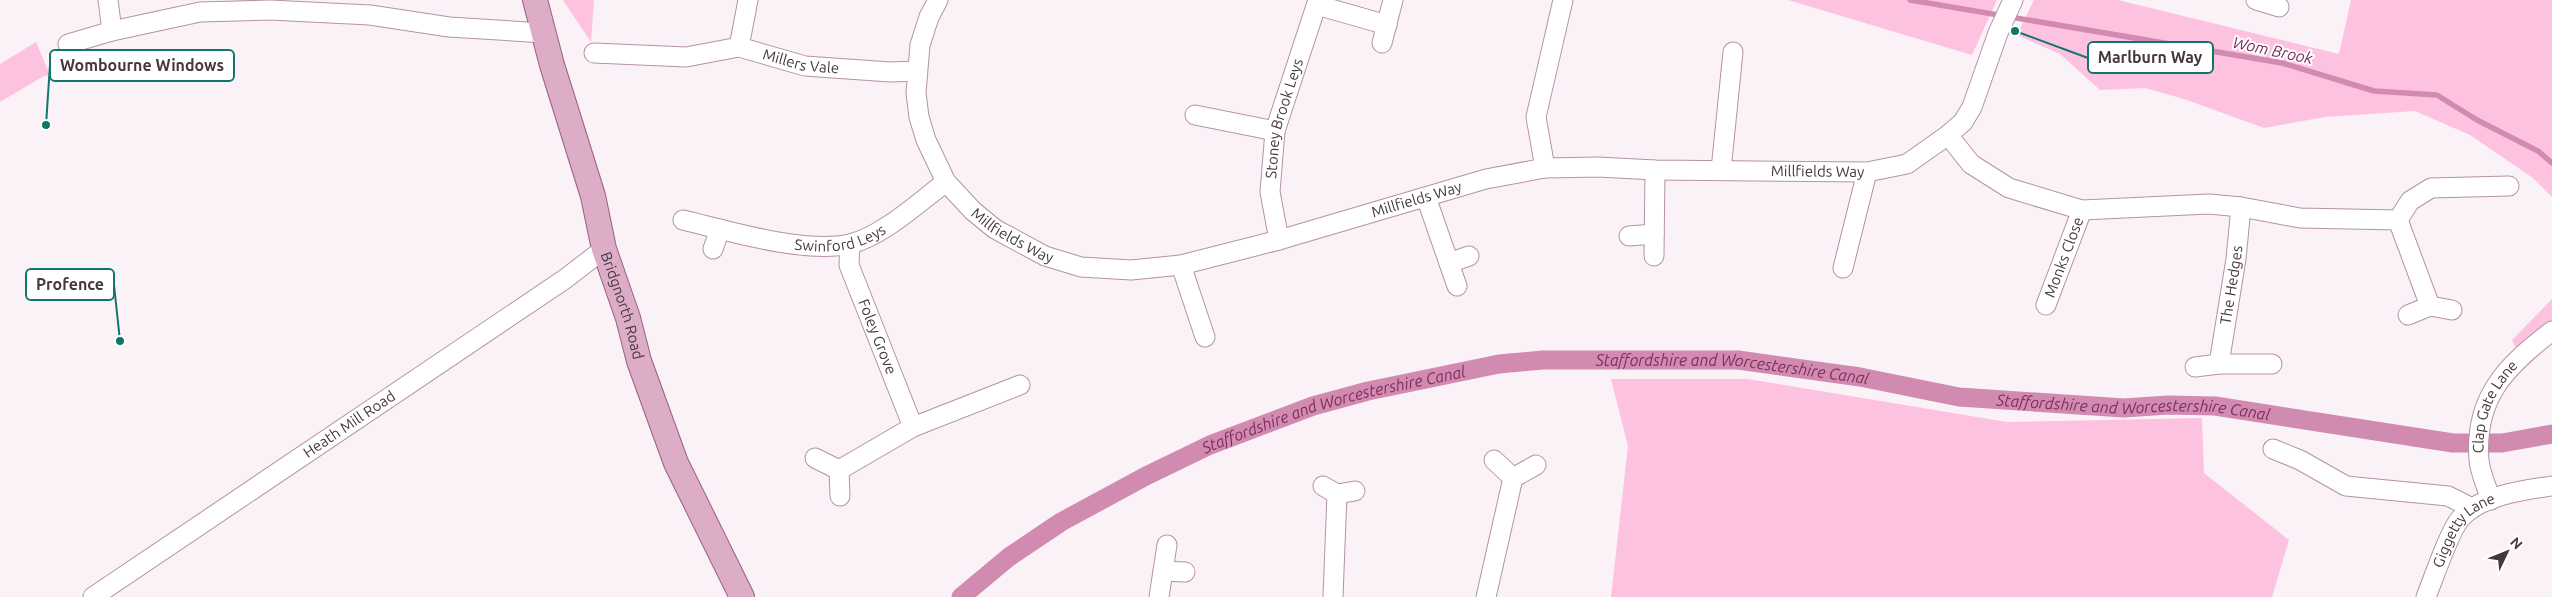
<svg xmlns="http://www.w3.org/2000/svg" width="2552" height="597" font-family="Ubuntu,sans-serif">
<style>
.green{fill:#fec2e1}
.lines{fill:none;stroke-linecap:round;stroke-linejoin:round}
.stream{stroke:#d18ab0;stroke-width:5.5}
.canal{stroke:#d18ab0;stroke-width:19}
.minor-casing{stroke:#b692a4;stroke-width:21}
.major-casing{stroke:#99617f;stroke-width:26}
.minor{stroke:#fff;stroke-width:19}
.major{stroke:#ddadc7;stroke-width:24}
.labels{text-anchor:middle;stroke-width:4;stroke-linejoin:round;paint-order:stroke}
.street-label{font-size:15px;fill:#46373e;stroke:#fff}
.water-label{font-size:16px;font-style:italic;fill:#802c5e;stroke:#fff}
.leader{fill:none;stroke:#0f766e;stroke-width:2}
.callout-dot{fill:#0f766e;stroke:#fff;stroke-width:2}
.callout{fill:#fff;stroke:#0f766e;stroke-width:2}
.callout-label{font-size:16px;text-anchor:middle;font-weight:bold;fill:#46373e}
</style>
<rect width="100%" height="100%" fill="#faf2f6"/>
<path class="green" d="M563 0H594L591 42 564 2Z
M1788 0H1997L1972 55Z
M2034 0H2118L2339 54 2351 0H2552V197L2533 178 2470 135 2415 111 2325 117 2264 128 2184 99 2145 88 2100 90 2060 54 2017 35Z
M36 42 50 75 44 76 0 102V64Z
M2552 299V327L2518 353 2512 340Z
M1611 379H1748L2007 422 2202 418 2204 473 2289 540 2272 597H1611L1628 446Z"/>
<g class="lines">
<path class="stream" d="M1910 0 2282 63 2374 91 2437 95 2477 120 2538 151 2552 163"/>
<path class="canal" id="s1" d="M961 597 1009 557 1061 522 1146 476 1210 445 1313 406 1368 391 1499 364 1543 360H1738L1860 377 1959 397 2124 408 2168 405 2215 406 2453 443H2502L2552 434"/>
<defs>
<g id="minor">
<path d="M108 0 112 31"/>
<path id="s2" d="M938 0 929 17 920 45 916 93 919 117 926 140 946 182 973 211 995 229 1045 256 1081 267 1131 270 1181 265 1279 240 1486 179 1545 168 1598 167 1655 170 1867 172 1907 164 1948 135 1963 122 1972 107 1998 33 2013 0"/>
<path d="M2256 0 2279 7"/>
<path d="M1317 5 1387 25"/>
<path d="M1382 43 1393 0"/>
<path d="M68 44 112 31 200 12 270 10 370 15 449 27 544 33"/>
<path d="M739 47 748 0"/>
<path id="s3" d="M594 53 686 57 739 47 805 66 890 72 917 71"/>
<path d="M1195 115 1275 131"/>
<path d="M1948 135 1971 164 2009 188 2082 210 2209 204 2241 207 2300 218 2398 220 2410 201 2431 188 2509 186"/>
<path d="M1545 168 1536 117 1563 0"/>
<path d="M1721 170 1733 52"/>
<path d="M1426 197 1457 286"/>
<path id="s4" d="M683 220C729 231 804 254 850 244 883 236 919 202 946 182"/>
<path d="M2398 220 2430 306"/>
<path d="M1629 236 1654 234"/>
<path id="s5" d="M1279 240 1270 192 1275 131 1318 0"/>
<path id="s6" d="M850 244 849 265 913 427"/>
<path d="M713 249 720 229"/>
<path d="M1654 256 1655 170"/>
<path d="M1449 263 1469 256"/>
<path d="M1181 265 1205 337"/>
<path d="M1843 268 1867 172"/>
<path id="s7" d="M2046 305 2082 210"/>
<path d="M2408 315 2430 306 2452 310"/>
<path id="s8" d="M2219 364 2236 259 2241 207"/>
<path d="M2195 367 2219 364H2272"/>
<path d="M2273 449 2300 460 2346 486 2448 496 2472 508"/>
<path d="M815 458 839 470 840 496"/>
<path d="M1494 460 1513 478 1536 465"/>
<path d="M839 470 913 427 1020 385"/>
<path d="M1323 486 1337 494 1355 491"/>
<path id="s9" d="M2491 500C2487 487 2480 473 2479 460 2474 398 2506 366 2552 331"/>
<path d="M1163 571 1185 572"/>
<path id="s10" d="M93 597 565 279 604 249"/>
<path d="M1159 597 1167 545"/>
<path d="M1333 597 1337 494"/>
<path d="M1486 597 1513 478"/>
<path id="s11" d="M2426 597C2433 580 2449 532 2460 519 2479 496 2523 490 2552 486"/>
</g>
<g id="major">
<path id="s12" d="M535 0 552 65 593 196 604 249 628 318 639 361 676 463 742 597"/>
</g>
</defs>
<use href="#minor" class="minor-casing"/>
<use href="#major" class="major-casing"/>
<use href="#minor" class="minor"/>
<use href="#major" class="major"/>
</g>
<g class="labels">
<g class="street-label">
<text dy="5" stroke="none"><textPath href="#s3" startOffset="210">Millers Vale</textPath></text>
<text dy="5" stroke="none"><textPath href="#s5" startOffset="124">Stoney Brook Leys</textPath></text>
<text dy="5" stroke="none"><textPath href="#s2" startOffset="1104">Millfields Way</textPath></text>
<text dy="5" stroke="none"><textPath href="#s2" startOffset="699">Millfields Way</textPath></text>
<text dy="5" stroke="none"><textPath href="#s4" startOffset="161">Swinford Leys</textPath></text>
<text dy="5" stroke="none"><textPath href="#s2" startOffset="278">Millfields Way</textPath></text>
<text dy="5" stroke="none"><textPath href="#s7" startOffset="51">Monks Close</textPath></text>
<text dy="5" stroke="none"><textPath href="#s8" startOffset="80">The Hedges</textPath></text>
<text dy="5" stroke="none"><textPath href="#s12" startOffset="318">Bridgnorth Road</textPath></text>
<text dy="5" stroke="none"><textPath href="#s6" startOffset="98">Foley Grove</textPath></text>
<text dy="5" stroke="none"><textPath href="#s9" startOffset="99">Clap Gate Lane</textPath></text>
<text dy="5" stroke="none"><textPath href="#s10" startOffset="309">Heath Mill Road</textPath></text>
<text dy="5" stroke="none"><textPath href="#s11" startOffset="79">Giggetty Lane</textPath></text>
</g>
<g class="water-label">
<text transform="translate(2273 50) rotate(12)" y="6">Wom Brook</text>
<text dy="6" stroke="none"><textPath href="#s1" startOffset="828">Staffordshire and Worcestershire Canal</textPath></text>
<text dy="6" stroke="none"><textPath href="#s1" startOffset="1232">Staffordshire and Worcestershire Canal</textPath></text>
<text dy="6" stroke="none"><textPath href="#s1" startOffset="422">Staffordshire and Worcestershire Canal</textPath></text>
</g>
</g>
<path class="leader" d="M2015 31L2088 58M46 125L50 65M120 341L114 285"/>
<g class="callout-dot">
<circle cx="2015" cy="31" r="5"/>
<circle cx="46" cy="125" r="5"/>
<circle cx="120" cy="341" r="5"/>
</g>
<g class="callout">
<rect x="2088" y="42" width="125" height="31" rx="5"/>
<rect x="50" y="50" width="184" height="31" rx="5"/>
<rect x="26" y="269" width="88" height="31" rx="5"/>
</g>
<g class="callout-label">
<text x="2150" y="63">Marlburn Way</text>
<text x="142" y="71">Wombourne Windows</text>
<text x="70" y="290">Profence</text>
</g>
<g transform="translate(2507 552) rotate(47)" stroke="#ffffff" stroke-width="4" paint-order="stroke">
<path d="M0-4L9 19L0 12L-9 19Z" fill="#46373e"/>
<text y="-8" font-size="14" font-weight="bold" text-anchor="middle" fill="#46373e">N</text>
</g>
</svg>
